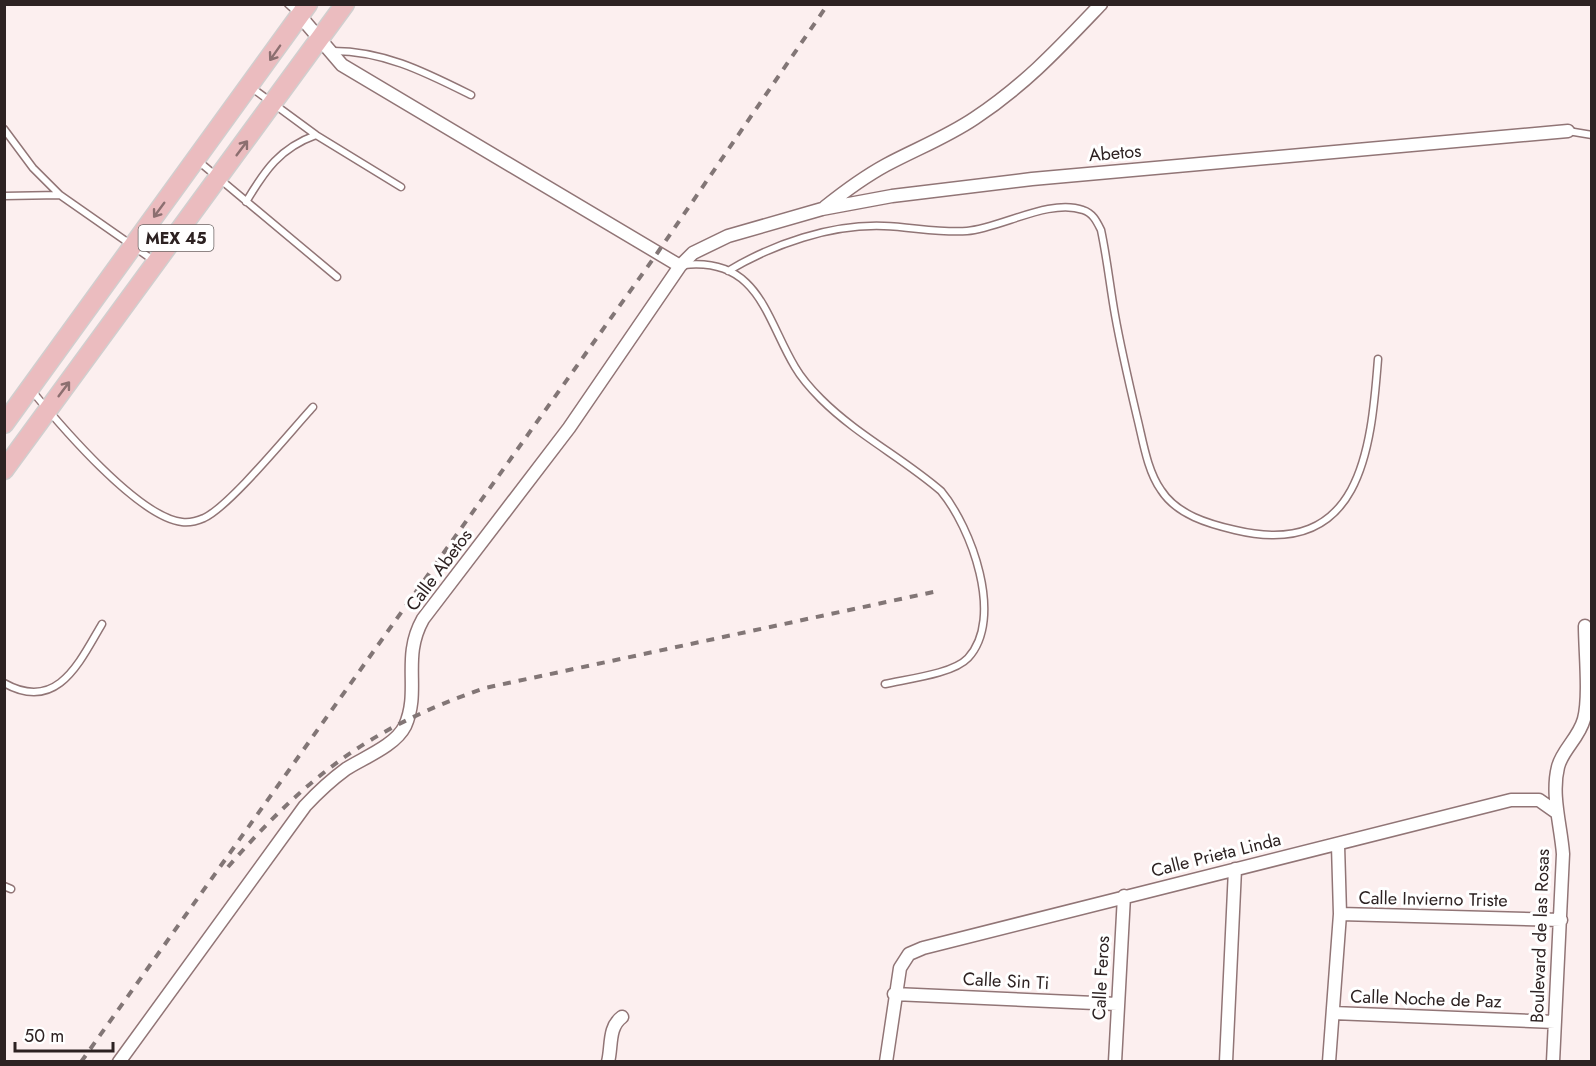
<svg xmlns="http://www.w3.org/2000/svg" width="1596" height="1066" font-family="Jost,sans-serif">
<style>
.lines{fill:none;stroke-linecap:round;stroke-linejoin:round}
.lane-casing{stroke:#917576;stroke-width:9}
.street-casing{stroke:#917576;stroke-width:15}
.primary-casing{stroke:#d1cece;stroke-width:21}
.lane{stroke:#fff;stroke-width:6}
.street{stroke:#fff;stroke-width:12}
.primary{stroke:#ebbcbf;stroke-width:18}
.rail{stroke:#827676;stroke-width:4;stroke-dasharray:8 8;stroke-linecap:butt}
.oneway{stroke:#8c6f70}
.labels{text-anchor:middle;stroke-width:6;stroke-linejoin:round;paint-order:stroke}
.shield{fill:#fff;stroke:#6c6464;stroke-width:1.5}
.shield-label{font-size:16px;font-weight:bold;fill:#2d2222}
.street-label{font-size:18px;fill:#2d2222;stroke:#fff}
</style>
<rect width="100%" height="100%" fill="#fcefef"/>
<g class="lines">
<defs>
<path id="lane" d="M288 4 299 14
M330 51C382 50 425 72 471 95
M252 88 316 135 401 187
M4 129 33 168 60 195 153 260
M1568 131 1592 135
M197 160 337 277
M4 196 60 195
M246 202C265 170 280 148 316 135
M684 265C759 257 766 319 795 367 802 379 811 389 821 399 857 435 903 458 941 491 971 527 1005 618 968 658 953 674 907 679 885 684
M728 271C773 244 831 224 884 226 912 227 940 233 967 231 1001 228 1050 198 1083 210 1093 213 1097 222 1101 230 1107 258 1110 287 1115 315 1121 349 1129 383 1137 417 1143 441 1147 470 1161 490 1177 515 1209 524 1235 530 1361 560 1371 450 1378 359
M32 391C60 425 138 517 182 522 189 523 197 521 204 518 230 506 290 432 313 407
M4 683C57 713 79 663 102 624
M4 886 11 889"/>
<path id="street" d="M300 16 342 65 680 266
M825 207C845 191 864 177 886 165 916 149 947 137 975 118 1026 84 1059 48 1101 4
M1340 914 1561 920
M894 994 1117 1004
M1333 1013 1555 1022
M119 1062 305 806C318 792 331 780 346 769 363 758 395 746 405 726 421 690 401 658 423 619L569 428 680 266 693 253 728 236 822 209 892 196 1032 179 1568 131
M608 1062C612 1047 608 1027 622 1017
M886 1062 900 968 909 954 923 948 1511 800H1539L1556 812
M1115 1062 1124 896
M1226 1062 1235 869
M1329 1062 1340 914 1338 845
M1553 1062 1563 854C1561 826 1551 795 1558 767 1562 750 1579 738 1584 719 1590 696 1585 651 1585 626"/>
<path id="primary" d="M4 424 308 4
M4 470 345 4"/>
</defs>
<use href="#lane" class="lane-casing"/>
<use href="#street" class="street-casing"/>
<use href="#primary" class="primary-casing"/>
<use href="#lane" class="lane"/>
<use href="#street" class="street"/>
<use href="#primary" class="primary"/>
<path class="rail" d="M228 867C307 776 371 727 485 688L938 591
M81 1062 658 252 828 4"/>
</g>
<defs><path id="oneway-shaft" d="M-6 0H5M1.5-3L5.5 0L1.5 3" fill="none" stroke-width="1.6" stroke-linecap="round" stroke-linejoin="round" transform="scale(1.5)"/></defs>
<g class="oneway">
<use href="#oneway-shaft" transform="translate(275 53) rotate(125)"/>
<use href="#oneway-shaft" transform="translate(242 148) rotate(-53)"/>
<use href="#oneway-shaft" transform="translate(159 210) rotate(126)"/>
<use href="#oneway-shaft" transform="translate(64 389) rotate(-53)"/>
</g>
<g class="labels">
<rect class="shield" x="138.5" y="225" width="75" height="26" rx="4.5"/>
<g class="shield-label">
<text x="176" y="244">MEX 45</text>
</g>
<g class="street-label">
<text transform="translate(1115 153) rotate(-5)" y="6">Abetos</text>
<text transform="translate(439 570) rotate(-53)" y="6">Calle Abetos</text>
<text transform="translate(1216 855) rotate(-14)" y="6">Calle Prieta Linda</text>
<text transform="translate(1433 899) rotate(1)" y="6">Calle Invierno Triste</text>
<text transform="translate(1540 936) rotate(-88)" y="6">Boulevard de las Rosas</text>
<text transform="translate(1101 978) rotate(-87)" y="6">Calle Feros</text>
<text transform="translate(1006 981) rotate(3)" y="6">Calle Sin Ti</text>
<text transform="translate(1426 999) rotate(2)" y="6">Calle Noche de Paz</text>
</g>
</g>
<rect width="1596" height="1066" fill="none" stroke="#2d2222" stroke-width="12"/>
<path d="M15 1042v9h98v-9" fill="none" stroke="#2d2222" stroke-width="3"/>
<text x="24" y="1042" font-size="18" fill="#2d2222" stroke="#ffffff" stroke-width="4.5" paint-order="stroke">50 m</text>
</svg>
